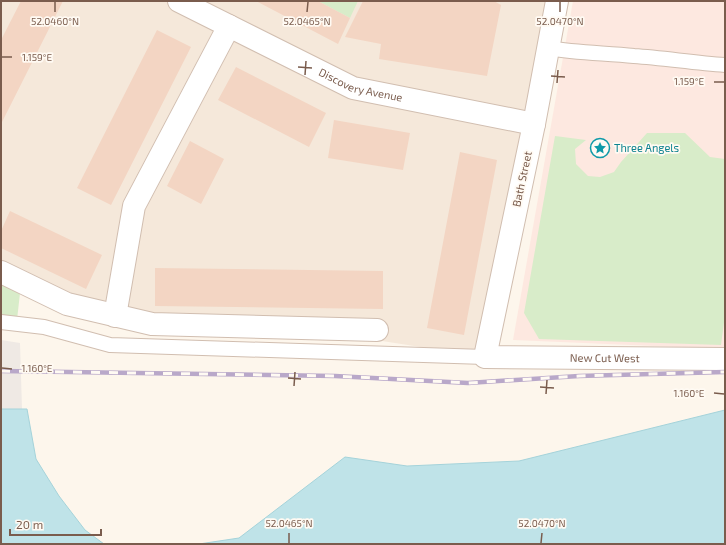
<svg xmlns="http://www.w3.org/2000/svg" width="726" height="545" font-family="'Exo 2',sans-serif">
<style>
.residential{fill:#f5e8da}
.commercial{fill:#fde8e0}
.industrial{fill:#efe9e4}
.green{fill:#d8ecc9}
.water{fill:#bfe3e8;stroke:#a5d3da}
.building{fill:#f3d5c3}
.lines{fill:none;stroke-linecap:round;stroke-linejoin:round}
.lane-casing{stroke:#d1beb0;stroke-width:16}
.street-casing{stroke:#d1beb0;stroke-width:24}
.lane{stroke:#fff;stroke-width:14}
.street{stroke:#fff;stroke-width:22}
.rail-casing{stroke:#b9a8c9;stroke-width:4.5}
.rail{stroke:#fffaf3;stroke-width:3;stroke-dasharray:9;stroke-linecap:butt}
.ticks{fill:none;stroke:#7a5c4d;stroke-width:1.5}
.labels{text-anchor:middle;stroke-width:3.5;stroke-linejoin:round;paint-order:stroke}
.street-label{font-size:11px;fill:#7a5c4d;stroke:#fffaf3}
.culture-label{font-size:11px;fill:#0d838f;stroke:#fffaf3;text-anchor:start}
.ticks-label{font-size:10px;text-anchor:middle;fill:#7a5c4d;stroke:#fffaf3;stroke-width:3.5;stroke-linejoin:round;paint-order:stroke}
</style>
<rect width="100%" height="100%" fill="#fdf6ec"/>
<path class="residential" d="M1 1H557L485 357 382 341 377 330 152 324 1 272Z"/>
<path class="commercial" d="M573 1H725V349L513 340Z"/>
<path class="industrial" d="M1 340 20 343 22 409H1Z"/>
<path class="green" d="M318 1H358L350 18Z
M647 133H685L710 157 725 159V315L721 345 539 339 524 313 555 136 586 140 575 149 576 164 588 176 600 177 614 172 621 162Z
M1 283 20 293 17 320 1 317Z"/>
<path class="water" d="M1 409H27L36 459 59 496 85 530 104 544H1Z
M725 410V544H199L239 538 345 457 407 466 519 461Z"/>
<path class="building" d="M21 1H63L1 124V40Z
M256 1H318L350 18 338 44Z
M363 1H494L501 5 487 76 379 59 381 44 345 37Z
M157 30 191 47 111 205 77 188Z
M236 67 326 113 309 147 218 100Z
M334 120 410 133 403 170 328 158Z
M190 141 224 159 201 204 167 186Z
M460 152 497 160 464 335 427 328Z
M10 211 102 255 86 289 1 248V231Z
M155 268 383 271V309L155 306Z"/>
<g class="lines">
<defs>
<path id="lane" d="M548 48C577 53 605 53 634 56 664 58 694 63 725 65
M1 322 44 327 110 345 485 357"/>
<g id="street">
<path id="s1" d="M179 1 353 88 534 124"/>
<path id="s2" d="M557 1 534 124 485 357 725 359"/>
<path d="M1 272 67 304 152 324 377 330"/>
<path d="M115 316 134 206 229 26"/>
</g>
</defs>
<use href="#lane" class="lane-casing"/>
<use href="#street" class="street-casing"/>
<use href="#lane" class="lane"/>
<use href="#street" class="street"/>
<defs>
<path id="rail" d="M1 371 335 376 468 383 579 376 725 372"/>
</defs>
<use href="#rail" class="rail-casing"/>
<use href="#rail" class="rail"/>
</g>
<path class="ticks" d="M55 12V2M307 12 308 2M560 12V2M2 57H12M298 67 312 68M305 75 306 61M551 76 565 77M714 82H724M557 83 558 70M2 368 12 369M288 378 301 379M294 386 295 372M540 387 554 388M714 393 724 394M546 394 547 380M289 543V533M541 543 542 533"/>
<defs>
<symbol id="sight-ring" viewBox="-11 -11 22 22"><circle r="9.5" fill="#fffaf3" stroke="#0f9aa8" stroke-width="1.5"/><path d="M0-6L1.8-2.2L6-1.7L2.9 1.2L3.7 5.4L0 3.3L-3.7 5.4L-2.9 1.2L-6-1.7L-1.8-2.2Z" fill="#0f9aa8"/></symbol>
</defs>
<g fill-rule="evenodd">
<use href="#sight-ring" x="589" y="137" width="22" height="22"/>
</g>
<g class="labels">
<g class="street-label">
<text dy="4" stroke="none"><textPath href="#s1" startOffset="201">Discovery Avenue</textPath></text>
<text transform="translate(522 179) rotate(-78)" y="4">Bath Street</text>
<text dy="4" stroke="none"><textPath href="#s2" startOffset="483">New Cut West</textPath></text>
</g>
<g class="culture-label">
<text x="614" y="152">Three Angels</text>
</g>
</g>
<g class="ticks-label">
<text x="55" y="25">52.0460°N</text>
<text x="307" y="25">52.0465°N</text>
<text x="560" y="25">52.0470°N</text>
<text x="37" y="61">1.159°E</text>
<text x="689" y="85">1.159°E</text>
<text x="37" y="372">1.160°E</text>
<text x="689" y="397">1.160°E</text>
<text x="289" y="527">52.0465°N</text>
<text x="542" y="527">52.0470°N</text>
</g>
<rect width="726" height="545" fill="none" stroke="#7a5c4d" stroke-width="4"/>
<path d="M10 529v6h91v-6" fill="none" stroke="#7a5c4d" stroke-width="2"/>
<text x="16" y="529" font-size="12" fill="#7a5c4d" stroke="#fffaf3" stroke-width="3" paint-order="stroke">20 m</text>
</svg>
